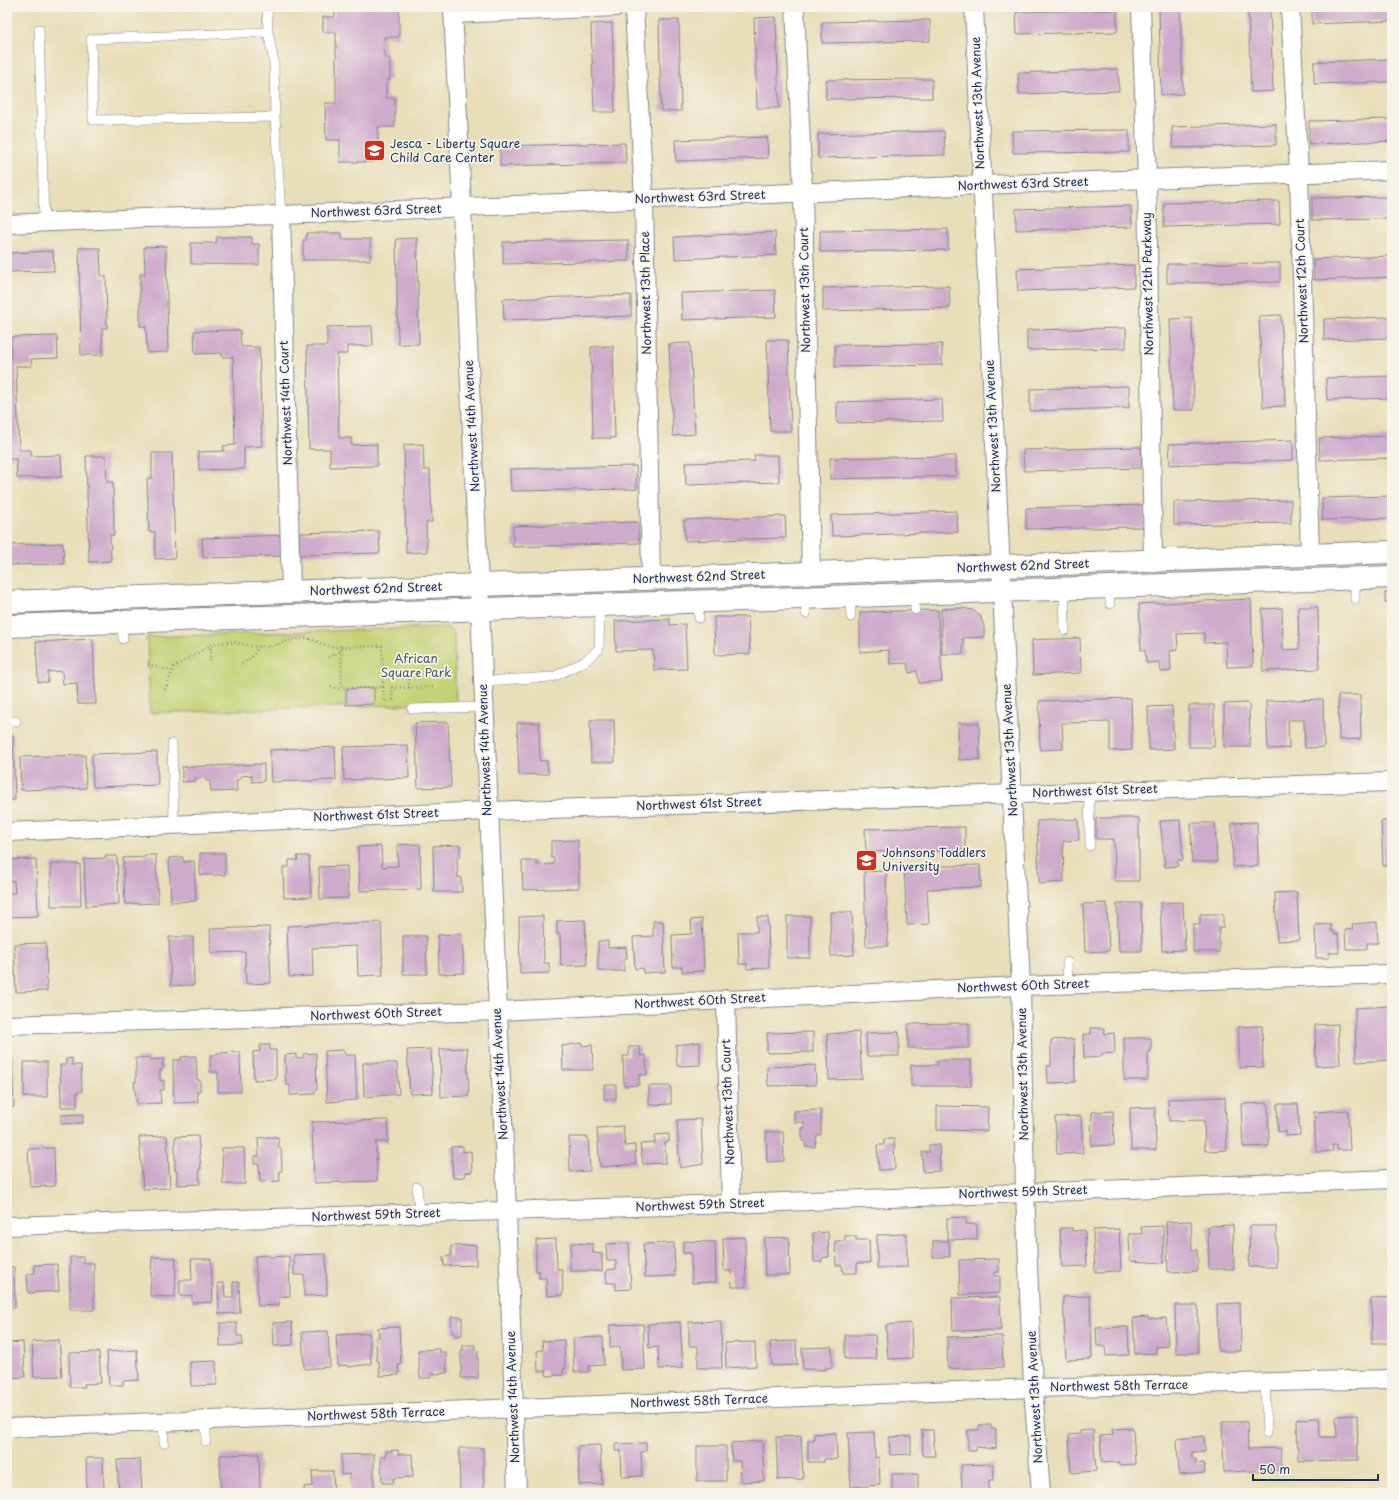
<svg xmlns="http://www.w3.org/2000/svg" width="1399" height="1500" font-family="'Playpen Sans',sans-serif">
<style>
.green{fill:#c3d173;stroke:#6f8068}
.building{fill:#ceaacb}
.lines{fill:none;stroke-linecap:round;stroke-linejoin:round}
.lane-casing{stroke:#82868c;stroke-width:10}
.street-casing{stroke:#82868c;stroke-width:20}
.secondary-casing{stroke:#82868c;stroke-width:24}
.path{stroke:#82868c;stroke-width:2.5;stroke-dasharray:1 3;stroke-linecap:butt}
.lane{stroke:#fff;stroke-width:9}
.street{stroke:#fff;stroke-width:18}
.secondary{stroke:#fff;stroke-width:22}
.labels{text-anchor:middle;stroke-width:3.5;stroke-linejoin:round;paint-order:stroke}
.street-label{font-size:12px;fill:#1b2f5e;stroke:#f7f3e8}
.poi-label{font-size:12px;fill:#1b2f5e;stroke:#f7f3e8;text-anchor:start}
.park-label{font-size:12px;fill:#455863;stroke:#f7f3e8}
</style>
<rect width="100%" height="100%" fill="#f7f3e8"/>
<filter id="ink" filterUnits="userSpaceOnUse"><feTurbulence type="fractalNoise" baseFrequency=".025" numOctaves="2"/><feDisplacementMap in="SourceGraphic" scale="8" xChannelSelector="R" yChannelSelector="G"/><feConvolveMatrix kernelMatrix="1 2 1 2 8 2 1 2 1" color-interpolation-filters="sRGB"/></filter>
<filter id="wash" filterUnits="userSpaceOnUse"><feTurbulence type="fractalNoise" baseFrequency=".012" numOctaves="4" result="noise"/><feDisplacementMap in="SourceGraphic" scale="16" xChannelSelector="R" yChannelSelector="G"/><feGaussianBlur stdDeviation="0.9" result="paint"/><feColorMatrix in="noise" values="0 0 0 0 0 0 0 0 0 0 0 0 0 0 0 0 0 1.4 0 .05"/><feComposite in="paint" operator="in"/></filter>
<g filter="url(#wash)">
<rect width="100%" height="100%" fill="#e8deb9"/>
<path class="green" d="M446 627 452 631 454 634 456 703 150 713 147 637Z"/>
<g id="blocks">
<path class="building" d="M335 7H399V37H384L385 58H390V80H386V98H395V127H378V146H372L373 162H340V140H326L325 103H336V32H323V17H335Z
M1159 7H1180L1183 94 1161 95Z
M1248 7H1270L1273 91 1251 92Z
M1312 7H1392V21L1312 24Z
M1117 10V32L1017 34 1016 12Z
M776 17 779 108H757L754 18Z
M659 20H679L681 111H661Z
M930 20V41L822 43V22Z
M612 23 615 112H594L591 24Z
M1392 59V82L1314 84V62Z
M1118 69 1119 91 1019 94 1018 73Z
M932 79V98L826 99V80Z
M1392 119V141L1309 144V121Z
M1276 124V145L1173 148 1172 127Z
M1129 130V152L1013 153 1012 131Z
M944 131 945 155 818 158V134Z
M767 137 768 158 676 161 675 140Z
M625 143 626 163 500 166V146Z
M1392 197V219L1312 220V198Z
M1279 201 1280 224 1164 227V203Z
M1131 206 1132 227 1016 230V209Z
M948 229V250L820 252V231Z
M775 232 776 255 675 259 674 237Z
M307 233H342V239H370V260H303V240H306Z
M217 237H252V244H259V265L191 264V243H216Z
M417 238 419 344H398L396 239Z
M628 240 629 261 503 264V242Z
M166 246 168 352 147 353 146 326H140V274H145L144 247Z
M79 248H100L101 276H106L107 328H102L103 355H81Z
M53 251 54 271 7 272V253Z
M1392 256V277L1314 280 1313 259Z
M1280 263V282L1167 283V264Z
M1134 265V287L1018 291 1017 269Z
M949 286 950 308 823 311V288Z
M775 290 776 317 682 320 681 293Z
M631 295V316L504 320 503 299Z
M1281 315 1285 406 1263 407 1259 316Z
M1392 317V338L1324 340V319Z
M1192 318 1194 410H1173L1170 319Z
M372 326 373 346H347V354H337L339 438H351V445L377 444V466L330 467V449H309L307 346H327V327Z
M1126 328V348L1027 350V330Z
M240 330 241 347H259L262 446 244 447V469L199 470 198 452 224 451 223 446 235 445 233 357H222V353L195 354 194 331Z
M57 336 58 358 31 359 32 366H16L19 450H31V456L61 455 62 477 17 478 16 459H7V358H11V337Z
M767 340H788L791 431H770Z
M690 343 695 434 673 436 669 344Z
M942 344V365L835 367V345Z
M613 346 615 438H593L591 347Z
M1392 376V398L1327 400 1326 378Z
M1129 386V408L1030 411V389Z
M942 399 943 421 837 423V402Z
M1392 436V458L1320 460 1319 438Z
M1293 440V460L1170 465 1169 444Z
M423 444 424 470H430L432 522H426L427 552 406 553 404 445Z
M1141 447 1142 468 1024 471 1023 450Z
M152 453H172L175 558 155 559V532H149L147 478H152Z
M754 455H778L779 482 686 485 685 463 755 461Z
M86 456H106L107 482H113L114 535H110L111 561 89 562Z
M956 456V476L830 479V458Z
M636 466 637 489 511 491 510 469Z
M1392 496V518L1322 520V498Z
M1291 500V523L1174 525V502Z
M1144 505 1145 527 1026 529V508Z
M957 511 958 532 832 536 831 515Z
M785 516 786 538 685 541 684 520Z
M638 522 639 543 513 547V526Z
M379 531 380 553 299 555V533Z
M284 535V556L203 558 202 538Z
M63 543 64 564 7 565V545Z
M1385 593H1392V602H1385Z
M1251 599 1253 666 1227 667 1226 642 1204 643V633L1177 634 1178 650 1170 651 1171 671 1160 672 1159 662 1146 663 1145 650H1141L1139 604Z
M1298 607H1318L1319 669 1263 671 1262 609 1282 608 1283 650 1299 649Z
M963 608 972 610 980 615 984 626V637L963 638V654H942L941 609Z
M938 610 942 681 919 683 917 671 909 673 907 663 890 664 889 650 860 652V612Z
M714 617H748L750 654 715 655Z
M670 619V625L685 624 687 669 654 670 653 650 616 651 615 621Z
M1080 638 1081 673 1033 675 1032 640Z
M93 639 96 704H78L77 683 63 684 62 671 48 672V682H38L36 642Z
M374 688V704L346 705V689Z
M1338 695H1360L1361 739 1339 740Z
M1131 698 1132 750 1110 751V722L1062 723 1063 749 1040 750 1039 701Z
M1323 699 1324 747 1305 748 1304 720H1288L1289 748 1268 749 1266 701Z
M1249 703 1250 747H1224V704Z
M1189 705H1214V747H1189Z
M1172 706 1174 749 1149 750 1148 707Z
M590 720H614L615 762H591Z
M448 722 451 787 418 788 415 723Z
M539 722 540 761H547L548 774 519 775 517 723Z
M958 723H979L980 759 959 760Z
M7 735H13L15 800H7Z
M408 745 409 778 344 780 343 747Z
M335 747 336 780 271 782 270 750Z
M157 752 158 785 93 787 92 754Z
M85 755 86 788 21 790 20 757Z
M264 764V781L252 782V775L240 776V780H236L237 791 211 792 210 781H206V777L195 778V781L182 782V767Z
M1096 818H1139V881H1115L1114 839H1096Z
M1078 819 1079 840 1063 841 1064 882 1039 884 1037 821Z
M1180 820 1183 860H1177L1178 866 1165 867 1160 821Z
M1381 821H1392V865L1383 866Z
M1257 822 1258 866 1233 867 1232 823Z
M1191 823H1215L1217 862H1192Z
M965 827V850L866 852 865 829Z
M578 840 579 888 523 890 522 861H537V865L554 864V858H551V841Z
M420 844 421 889 360 891 358 847 381 846 382 867 398 866 397 845Z
M460 845V857H457L458 878 461 877 462 892H434L433 846Z
M200 853H225V875H200Z
M145 855H156L158 903 125 904 123 858 145 857Z
M105 856H117L119 904 86 906 84 859 106 858Z
M297 856H309L311 897 284 898 283 867H289V860H298Z
M183 857V862L194 861 196 901 171 902 169 858Z
M36 859 38 916 7 917V893H15L14 881H7V860Z
M51 864H80L81 906H51Z
M980 865 981 887 927 889 929 924 907 925 904 867Z
M347 866 348 898 320 899 319 867Z
M886 871 888 946H866L864 872Z
M1297 892 1299 940 1277 941 1275 893Z
M1183 902 1185 950 1162 951 1160 903Z
M1107 903 1109 951 1085 952 1083 904Z
M1117 903H1141L1142 951H1119Z
M830 912H852L854 955 831 956Z
M1200 914H1223V928H1219V952H1193V924H1200Z
M543 916 544 963H549V973L520 974 519 917Z
M787 916H810V958H787Z
M757 917H768L769 968 747 969V964H739L738 932H757Z
M702 919 704 971 682 972V967H673L672 935 692 934 691 920Z
M585 920 587 965 561 966 560 934H557V921Z
M653 921H663L665 972 643 973V968L635 969 633 937 653 936Z
M381 922 383 975 358 976 357 946 312 948 313 976 289 977 287 926Z
M1377 922 1378 943H1367V949H1346L1345 930 1353 929 1352 924Z
M1331 924V931H1334V934H1338L1339 953H1329V958H1316L1315 925Z
M269 927 271 983 246 984 245 952 211 953 210 929Z
M462 934 464 973 439 974 438 935Z
M403 936H426L427 974H403Z
M169 937H193L194 985 171 986Z
M598 941H608V948L626 947 627 959H624V971H598Z
M46 943 47 991 16 992 14 944Z
M1392 1006V1060L1356 1062 1355 1008Z
M969 1023V1048H908V1024Z
M1338 1024 1340 1065 1316 1066 1315 1025Z
M1262 1026 1263 1067 1240 1068 1238 1027Z
M1091 1028H1104V1034L1114 1033 1115 1053 1101 1054V1057L1084 1058 1083 1034H1091Z
M813 1032V1052L767 1053V1033Z
M859 1032 862 1079 829 1080 827 1034Z
M899 1032V1056H867L866 1033Z
M1124 1038H1151V1052H1148V1080H1124Z
M1074 1039 1075 1082 1048 1083 1047 1066H1051V1040Z
M700 1042V1065L677 1066 676 1045Z
M582 1043V1046L592 1045 593 1070H563L562 1046Z
M260 1045H270V1050H276V1079L254 1080 253 1052 260 1051Z
M629 1047H640V1056L646 1055 647 1075H639V1085L624 1086 623 1056H629Z
M467 1048 469 1096 441 1097 440 1049Z
M431 1049 433 1093 410 1094 407 1050Z
M344 1050 345 1055H355L357 1100 327 1102 325 1051Z
M240 1052 241 1092H218V1072H210V1055H217V1053Z
M316 1053 317 1090H315V1094L290 1095V1085H286L285 1055 296 1054V1058H303V1054Z
M196 1056 197 1080H200V1091H197L198 1102 174 1103 173 1060H181V1057Z
M150 1057V1060L163 1059V1070H160V1081L164 1080V1090H160L161 1103 137 1104 134 1082H136V1058Z
M7 1058H12L14 1107H7Z
M72 1058V1065H81L82 1092H77V1107H61L60 1065H66V1059Z
M938 1060H971V1086H911V1065H938Z
M24 1062H47V1097H24Z
M363 1063H397L399 1094 364 1097Z
M815 1065 816 1085 768 1086 767 1067Z
M604 1085H616V1099H604Z
M649 1086H671V1104L649 1105Z
M1225 1097 1227 1150 1205 1151 1204 1120 1169 1121 1168 1099Z
M1268 1103 1269 1146 1243 1147 1241 1104Z
M1277 1104H1298L1300 1135 1286 1136V1131L1278 1132Z
M937 1106 988 1107 987 1131 937 1130Z
M1155 1107 1156 1150H1131L1130 1108Z
M821 1110V1135H817L815 1147H805V1141H802V1128H804V1122H794V1111Z
M1348 1110 1350 1150H1337V1145H1332L1333 1151 1316 1152 1314 1112Z
M1113 1111 1114 1145 1091 1146 1092 1112Z
M83 1114V1123L61 1124V1115Z
M1081 1116 1083 1153 1057 1154 1055 1117Z
M701 1119 703 1164 680 1168 677 1120Z
M388 1120V1142H376L377 1181 314 1183 312 1122Z
M623 1126 625 1146 635 1145 636 1164 600 1167 597 1128Z
M766 1132H783L784 1161 767 1162Z
M669 1134V1142L665 1143 666 1163 643 1164 640 1144 655 1143V1135Z
M167 1136 170 1188 143 1189 139 1137Z
M198 1136 201 1169H199L200 1184 177 1185V1171H175V1137Z
M268 1137H278L279 1148H281L282 1171H279L280 1181 260 1182 259 1164H254V1156H259L258 1138Z
M569 1137H588L590 1171 570 1172Z
M884 1139H894L895 1169 879 1170 877 1145H884Z
M939 1144 940 1171 923 1172 922 1152H929V1145Z
M463 1146V1152L471 1151 472 1172 464 1173 465 1177 453 1178 451 1147Z
M54 1148 55 1186 30 1187 28 1149Z
M222 1148H244L245 1184H223Z
M966 1217V1224H977V1240L947 1239V1218Z
M1191 1221 1192 1250H1197L1198 1271 1168 1272 1166 1222Z
M1233 1225 1234 1269H1209L1208 1226Z
M1163 1226 1164 1263 1130 1261 1129 1234H1142L1141 1227Z
M1250 1226H1276V1267H1249Z
M1060 1228H1072V1231L1085 1230 1087 1266 1062 1267Z
M1119 1229 1121 1271 1095 1272 1093 1230Z
M828 1232 829 1257 822 1258V1262H814L813 1233Z
M907 1234V1267L877 1268V1235Z
M845 1236H856V1240H869L870 1263H857V1273H843L842 1265H836L835 1241H845Z
M745 1237 746 1287H732L731 1271H724L723 1238Z
M789 1237 790 1275H765L764 1238Z
M556 1239 557 1269H562L563 1295 547 1296 546 1278H539V1271H536V1240Z
M683 1241 715 1242 716 1282 692 1283 691 1253H683Z
M933 1241H949L950 1257H933Z
M571 1243 593 1244V1253L602 1254V1271H570Z
M629 1243 631 1289 616 1290V1283H607L606 1270 616 1269V1261H607L606 1244Z
M674 1243 675 1276 645 1277 643 1244Z
M476 1245V1265L444 1266 443 1257 451 1256V1246Z
M326 1254 327 1295 304 1296V1275H294V1255Z
M268 1255 269 1257 289 1256 290 1296 279 1297V1305L258 1306 255 1256Z
M70 1257H83V1263H94V1310H70Z
M152 1257 176 1258 175 1297 150 1296Z
M191 1259H211L213 1302 192 1303V1295L180 1296V1280H192Z
M999 1259V1272H994V1276H1000V1293L960 1295 959 1260Z
M57 1264 59 1291 28 1293 27 1274 35 1273 34 1265Z
M7 1267H14L15 1308H7Z
M233 1282H239L240 1313 219 1314 218 1283H224L225 1298H233Z
M1090 1296 1092 1359 1066 1360 1063 1297Z
M1000 1297 1001 1330 953 1331 952 1298Z
M1392 1297V1343H1372L1371 1298Z
M1240 1303 1241 1351H1218L1217 1304Z
M1175 1305H1198V1353H1176Z
M451 1317H462V1335L455 1336V1333H452Z
M1148 1317V1319L1166 1318 1168 1346 1156 1347V1353L1135 1354 1133 1318Z
M721 1321 722 1368H698V1346H689V1322Z
M292 1322 293 1345 274 1346 273 1323Z
M680 1322 683 1368 659 1369 658 1347 649 1348 648 1324Z
M220 1323H237V1336H242L243 1345 220 1346Z
M911 1323 912 1358 888 1359 886 1325Z
M643 1324 645 1369 621 1370 620 1347 610 1348V1325Z
M399 1327 401 1365H398L399 1375 380 1376 379 1361H377L376 1337H379L378 1328Z
M1128 1327 1129 1355 1106 1356 1105 1346H1097L1096 1328Z
M328 1331 330 1367 304 1369 302 1332Z
M369 1333 371 1364 348 1367V1365L338 1366 336 1335Z
M845 1335H875L876 1359H845Z
M1002 1336 1003 1367 948 1369 947 1337Z
M603 1337 604 1365 589 1366V1372H574L573 1338Z
M59 1340 62 1376 34 1377 32 1342Z
M564 1340 565 1369 563 1370V1375L547 1376 546 1371H538L537 1351 543 1350 542 1341Z
M796 1341 797 1365 772 1366 770 1342Z
M23 1342 25 1377 7 1378V1343Z
M755 1342 756 1366 726 1368 725 1343Z
M463 1345H475V1350H478V1378H461V1351L463 1350Z
M832 1347V1367L825 1368V1370L803 1369 802 1348Z
M439 1349V1352H446L447 1373 431 1374V1378H420L418 1350Z
M137 1350 139 1380 123 1381V1385H109L107 1352Z
M99 1352 101 1383 84 1384 85 1387H70L69 1353Z
M216 1361 217 1385 191 1386 190 1362Z
M1357 1415 1358 1460 1298 1461 1297 1419 1319 1418 1320 1437H1337L1336 1416Z
M1222 1422H1247L1248 1449 1281 1448V1470L1224 1472Z
M979 1425H991V1429H996V1449L976 1447V1451H968V1430H979Z
M1133 1428 1135 1464 1120 1465 1119 1462 1102 1463 1100 1436 1113 1435 1112 1429Z
M922 1430H933L935 1456H923Z
M1093 1430 1096 1471 1071 1473 1069 1435 1080 1434V1431Z
M874 1432 875 1458 879 1457 880 1485 851 1487 848 1433Z
M836 1433 837 1459H824V1462H808V1440H814V1434Z
M801 1436 803 1479 778 1480 776 1437Z
M911 1436V1454L890 1455 889 1437Z
M1204 1436 1205 1452H1192V1459H1196V1464L1204 1463 1205 1473 1179 1475 1177 1439Z
M762 1441 764 1481 741 1482 740 1461H732L731 1443Z
M646 1443V1451L641 1452 642 1476 622 1477 621 1451H615V1444Z
M600 1445 602 1484 579 1485 578 1446Z
M697 1446H726V1481H697Z
M459 1448H483L484 1493H460Z
M398 1450V1454H412L413 1477 393 1478 394 1483H382L381 1457H386V1451Z
M259 1454 260 1493H221L220 1455Z
M374 1454V1493H351L350 1474 341 1475V1455Z
M86 1458H103L104 1492 87 1493Z
M140 1459 142 1493H119L117 1460Z
M993 1464 994 1480H989V1490L962 1491 961 1465Z
M312 1471H333L334 1493H304V1487L313 1486Z
M892 1474H918V1492L892 1493Z
M29 1489V1493H14V1490Z"/>
</g>
</g>
<g filter="url(#ink)">
<use href="#blocks" fill-opacity="0" stroke="#82868c" stroke-width="1"/>
<g class="lines">
<defs>
<path id="lane" d="M267 7 268 32 91 39 93 120 275 117
M39 29 44 223
M268 32 274 62 275 117 281 215
M1355 578V599
M1109 587 1110 604
M1064 588 1065 631
M914 594 915 610
M850 596 851 617
M805 598 806 614
M698 602 699 618
M122 622 123 639
M482 681 553 677 584 662 599 649 600 605
M412 709 484 707
M7 721H16
M172 744 174 823
M1089 791 1090 846
M1067 962 1068 984
M417 1187 419 1214
M1265 1382 1267 1433
M206 1421V1441
M163 1422 164 1443"/>
<path id="street" d="M453 7 507 1211 517 1493
M634 7 644 200 651 579
M795 7 803 193 811 573
M974 7 1021 986 1025 1192 1033 1388 1041 1493
M1141 7 1147 179 1153 561
M1290 7 1299 173 1310 555
M453 14 616 7
M281 215 291 591
M7 224 143 218 281 215 981 185 1392 170
M7 832 488 811 1392 782
M726 999 731 1204
M7 1025 497 1011 1021 986 1392 974
M7 1226 731 1204 1392 1179
M7 1428 1033 1388 1392 1379"/>
<path id="secondary" d="M7 602 1392 552
M7 626 1392 577"/>
</defs>
<use href="#lane" class="lane-casing"/>
<use href="#street" class="street-casing"/>
<use href="#secondary" class="secondary-casing"/>
<path class="path" d="M328 657 341 651
M210 661 211 645
M148 664 171 671
M242 664 253 656 258 647
M331 686 338 689 342 688
M383 687V701L393 700 392 688 434 687
M409 688V674H413
M165 690 174 667 211 645 218 643 233 642 252 646 269 647 294 639 307 638 331 647H341L342 688 383 687 382 646 341 647"/>
<use href="#lane" class="lane"/>
<use href="#street" class="street"/>
<use href="#secondary" class="secondary"/>
</g>
</g>
<defs>
<symbol id="school-square" viewBox="-11 -11 22 22"><rect x="-9" y="-9" width="18" height="18" rx="4" fill="#c8321e" stroke="#f7f3e8"/><path d="M0-5L7-2L0 1L-7-2ZM-4 1L0 2.5L4 1V4Q0 6-4 4Z" fill="#fff"/></symbol>
</defs>
<g fill-rule="evenodd">
<use href="#school-square" x="362" y="138" width="25" height="25"/>
<use href="#school-square" x="854" y="848" width="25" height="25"/>
</g>
<g class="labels">
<g class="street-label">
<text transform="translate(978 103) rotate(-92)" y="4">Northwest 13th Avenue</text>
<text transform="translate(1023 184) rotate(-2)" y="4">Northwest 63rd Street</text>
<text transform="translate(700 197) rotate(-2)" y="4">Northwest 63rd Street</text>
<text transform="translate(376 211) rotate(-2)" y="4">Northwest 63rd Street</text>
<text transform="translate(1302 281) rotate(-92)" y="4">Northwest 12th Court</text>
<text transform="translate(1148 284) rotate(-91)" y="4">Northwest 12th Parkway</text>
<text transform="translate(805 290) rotate(-91)" y="4">Northwest 13th Court</text>
<text transform="translate(646 293) rotate(-91)" y="4">Northwest 13th Place</text>
<text transform="translate(286 403) rotate(-92)" y="4">Northwest 14th Court</text>
<text transform="translate(472 426) rotate(-93)" y="4">Northwest 14th Avenue</text>
<text transform="translate(993 426) rotate(-93)" y="4">Northwest 13th Avenue</text>
<text transform="translate(1023 566) rotate(-2)" y="4">Northwest 62nd Street</text>
<text transform="translate(699 577) rotate(-2)" y="4">Northwest 62nd Street</text>
<text transform="translate(376 589) rotate(-2)" y="4">Northwest 62nd Street</text>
<text transform="translate(485 750) rotate(-92)" y="4">Northwest 14th Avenue</text>
<text transform="translate(1010 750) rotate(-93)" y="4">Northwest 13th Avenue</text>
<text transform="translate(1095 791) rotate(-2)" y="4">Northwest 61st Street</text>
<text transform="translate(699 804) rotate(-2)" y="4">Northwest 61st Street</text>
<text transform="translate(376 815) rotate(-2)" y="4">Northwest 61st Street</text>
<text transform="translate(1023 986) rotate(-2)" y="4">Northwest 60th Street</text>
<text transform="translate(700 1001) rotate(-3)" y="4">Northwest 60th Street</text>
<text transform="translate(376 1014) rotate(-2)" y="4">Northwest 60th Street</text>
<text transform="translate(500 1074) rotate(-93)" y="4">Northwest 14th Avenue</text>
<text transform="translate(1023 1074) rotate(-91)" y="4">Northwest 13th Avenue</text>
<text transform="translate(728 1102) rotate(-92)" y="4">Northwest 13th Court</text>
<text transform="translate(1023 1192) rotate(-2)" y="4">Northwest 59th Street</text>
<text transform="translate(700 1205) rotate(-2)" y="4">Northwest 59th Street</text>
<text transform="translate(376 1215) rotate(-2)" y="4">Northwest 59th Street</text>
<text transform="translate(1119 1386) rotate(-1)" y="4">Northwest 58th Terrace</text>
<text transform="translate(513 1397) rotate(-92)" y="4">Northwest 14th Avenue</text>
<text transform="translate(1035 1397) rotate(-93)" y="4">Northwest 13th Avenue</text>
<text transform="translate(699 1401) rotate(-2)" y="4">Northwest 58th Terrace</text>
<text transform="translate(376 1414) rotate(-2)" y="4">Northwest 58th Terrace</text>
</g>
<g class="poi-label">
<text x="390" y="148">Jesca - Liberty Square<tspan x="390" dy="14">Child Care Center</tspan></text>
<text x="882" y="857">Johnsons Toddlers<tspan x="882" dy="14">University</tspan></text>
</g>
<g class="park-label">
<text x="416" y="663">African<tspan x="416" dy="14">Square Park</tspan></text>
</g>
</g>
<rect width="1399" height="1500" fill="none" stroke="#f7f3e8" stroke-width="24"/>
<path d="M1253 1474v6h125v-6" fill="none" stroke="#1b2f5e" stroke-width="2"/>
<text x="1259" y="1474" font-size="12" fill="#1b2f5e" stroke="#f7f3e8" stroke-width="3" paint-order="stroke">50 m</text>
</svg>
